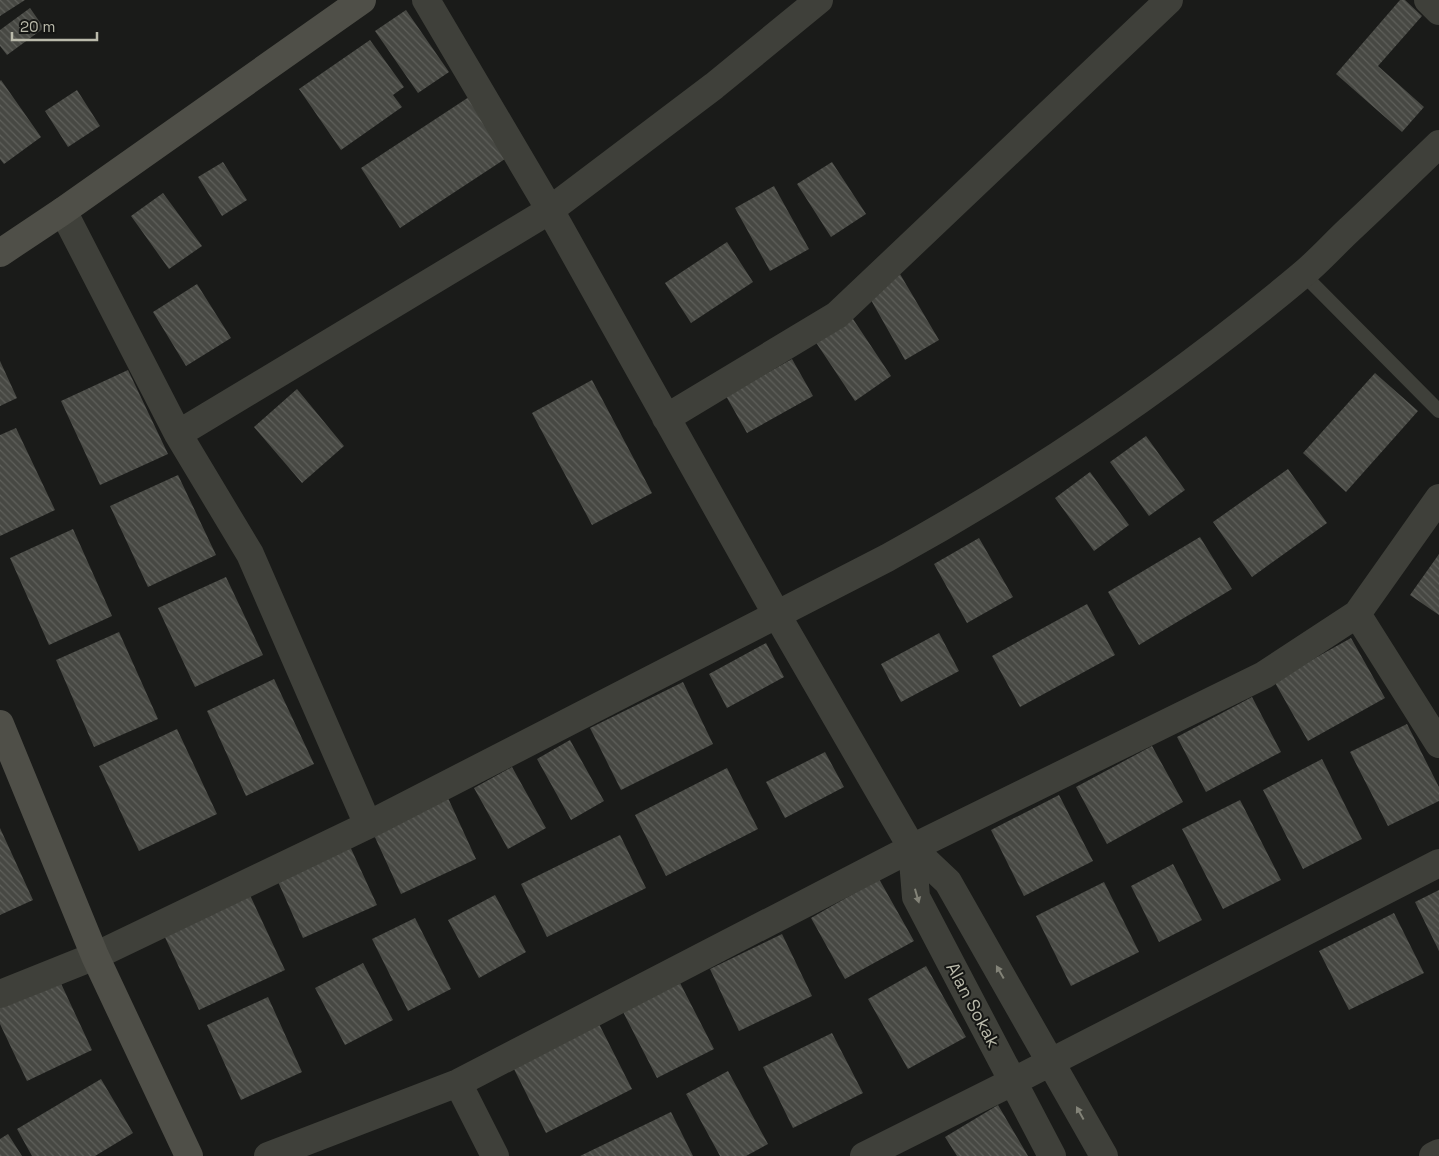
<svg xmlns="http://www.w3.org/2000/svg" width="1439" height="1156" font-family="'Space Grotesk',sans-serif">
<style>
.building{fill:url(#building-back-hatch)}
.lines{fill:none;stroke-linecap:round;stroke-linejoin:round}
.lane{stroke:#3f403a;stroke-width:14}
.street{stroke:#3f403a;stroke-width:28}
.secondary{stroke:#4f4f48;stroke-width:28}
.oneway{fill:#838378}
.labels{text-anchor:middle;stroke-width:4;stroke-linejoin:round;paint-order:stroke}
.street-label{font-size:18px;fill:#babaab;stroke:#151614}
</style>
<defs>
<pattern id="building-back-hatch" width="6" height="6" patternUnits="userSpaceOnUse" patternTransform="scale(1.25)"><rect width="6" height="6" fill="#474843"/><path d="M-1 5l2 2M0 0l6 6M5-1l2 2" fill="none" stroke="#5f605b"/></pattern>
</defs>
<rect width="100%" height="100%" fill="#1a1b19"/>
<path class="building" d="M0 0H25L0 16Z
M1400 0H1405L1422 16 1378 66 1424 107 1402 132 1336 74Z
M30 8 44 28 7 55 0 46V30Z
M406 10 449 72 418 93 375 31Z
M370 40 404 87 393 95 402 107 341 150 299 89Z
M1 80 41 137 4 164 0 159V81Z
M77 90 100 126 68 147 45 111Z
M469 97 508 157 400 228 361 168Z
M223 162 247 200 222 216 198 177Z
M832 162 866 214 831 237 797 184Z
M774 186 809 249 770 271 735 208Z
M163 193 202 246 169 269 131 216Z
M727 242 753 282 691 323 665 283Z
M900 274 939 340 905 360 867 293Z
M197 284 231 338 186 366 153 312Z
M849 313 891 376 855 401 813 338Z
M792 359 813 396 747 433 726 396Z
M0 361 17 398 0 406Z
M128 370 168 454 100 485 61 401Z
M1375 373 1418 411 1346 492 1303 453Z
M592 380 652 493 592 525 532 413Z
M297 389 344 446 302 483 254 427Z
M16 428 55 510 0 536V435Z
M1146 436 1185 490 1149 516 1110 462Z
M1288 469 1327 523 1252 577 1213 522Z
M1090 472 1129 525 1094 551 1055 498Z
M178 475 216 555 148 587 110 506Z
M73 529 112 616 49 645 10 558Z
M1200 537 1232 589 1139 645 1108 592Z
M979 538 1013 597 967 623 934 564Z
M1439 554V615L1410 595Z
M226 577 263 655 195 687 158 608Z
M1087 604 1115 655 1020 707 992 656Z
M119 632 158 719 94 747 56 660Z
M939 633 959 671 901 702 881 664Z
M1351 638 1385 698 1308 741 1274 681Z
M766 643 784 677 727 708 709 674Z
M274 679 314 764 246 796 207 711Z
M683 682 713 744 621 790 590 728Z
M1252 697 1281 752 1206 792 1177 737Z
M1407 724 1439 787V801L1388 826 1350 752Z
M177 729 217 814 139 851 99 766Z
M570 740 604 801 571 820 537 759Z
M1152 746 1183 802 1107 844 1076 787Z
M825 752 844 787 785 818 766 782Z
M1322 759 1362 839 1303 869 1263 790Z
M512 767 546 828 508 849 474 788Z
M727 768 758 829 666 876 635 815Z
M1059 795 1093 861 1024 896 991 830Z
M448 798 476 859 401 894 373 833Z
M1240 800 1281 880 1223 909 1182 829Z
M0 828 33 900 0 915Z
M620 835 646 888 547 937 521 884Z
M348 842 377 905 303 938 275 875Z
M1173 864 1202 920 1159 942 1131 886Z
M879 879 914 941 845 979 811 918Z
M1104 882 1139 952 1071 986 1036 916Z
M1439 890V951L1415 902Z
M249 893 285 970 199 1010 163 933Z
M495 895 526 952 479 978 448 920Z
M1394 913 1424 973 1349 1010 1319 951Z
M415 918 451 989 408 1011 372 939Z
M782 934 812 996 739 1031 710 969Z
M363 963 393 1020 345 1045 315 988Z
M926 966 966 1037 908 1069 868 999Z
M58 977 92 1050 27 1081 0 1024V1005Z
M678 979 714 1049 657 1078 621 1008Z
M268 997 302 1072 241 1100 207 1025Z
M598 1022 632 1089 546 1133 512 1065Z
M832 1033 863 1093 793 1128 763 1067Z
M728 1071 768 1144 746 1156H720L686 1094Z
M101 1079 133 1133 95 1156H32L17 1129Z
M998 1105 1028 1156H957L945 1137Z
M671 1112 693 1156H580Z
M8 1134 22 1156H0V1139Z"/>
<g class="lines">
<path class="lane" d="M1303 274 1439 411"/>
<path class="street" d="M426 0 550 210 777 615 912 848 948 882 1104 1156
M1428 0 1439 11
M63 211 178 434 250 554 368 825
M666 418 837 315 1169 0
M178 434 550 210 714 86 819 0
M1357 614 1439 744
M912 848 916 897 1052 1156
M0 994 95 956 368 825 887 558C1034 477 1173 383 1302 275 1319 261 1333 245 1349 230 1379 202 1409 173 1439 144
M458 1083 495 1156
M268 1156 458 1083 912 848 1264 675 1357 614 1439 498
M864 1156 1014 1081 1439 863
M1433 1156 1439 1153"/>
<path class="secondary" d="M0 253 63 211 362 0
M0 724 95 956 189 1156"/>
</g>
<defs><path id="oneway-solid" d="M-6-.8H1V-3.2L6.5 0L1 3.2V.8H-6Z" transform="scale(1.25)"/></defs>
<g class="oneway">
<use href="#oneway-solid" transform="translate(917 896) rotate(74)"/>
<use href="#oneway-solid" transform="translate(1000 972) rotate(-120)"/>
<use href="#oneway-solid" transform="translate(1080 1113) rotate(-119)"/>
</g>
<g class="labels">
<g class="street-label">
<text transform="translate(973 1005) rotate(62)" y="6">Alan Sokak</text>
</g>
</g>
<path d="M12 32v8h85v-8" fill="none" stroke="#babaab" stroke-width="2.5"/>
<text x="20" y="32" font-size="15" fill="#babaab" stroke="#151614" stroke-width="4" paint-order="stroke">20 m</text>
</svg>
